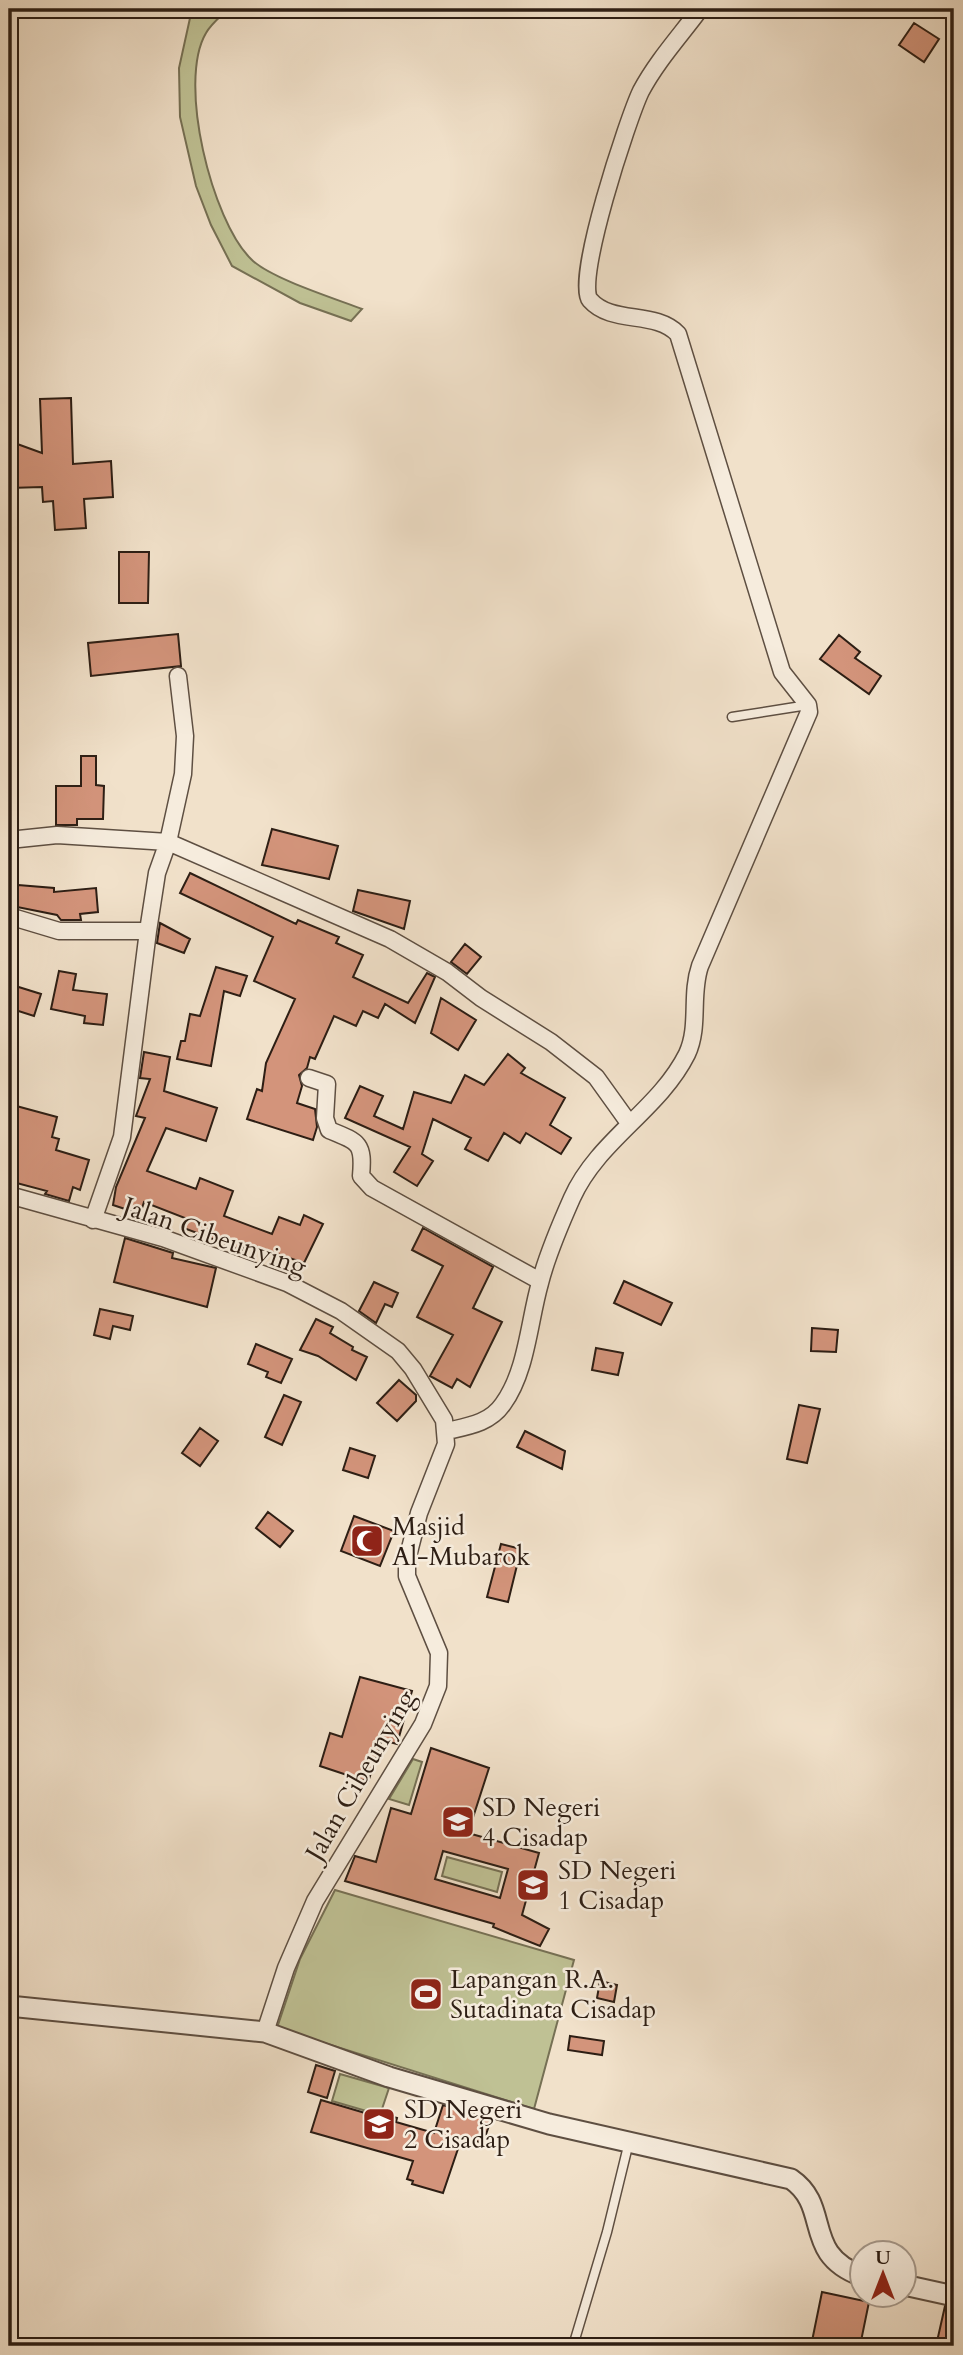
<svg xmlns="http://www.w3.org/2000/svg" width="963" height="2355" font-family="Cardo,serif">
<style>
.green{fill:#bfc194;stroke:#767054;stroke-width:2}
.building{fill:#d3947b;stroke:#2d1e14;stroke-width:2;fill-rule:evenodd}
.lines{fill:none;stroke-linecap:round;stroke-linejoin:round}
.service-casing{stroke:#5e4f42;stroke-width:11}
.minor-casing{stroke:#5e4f42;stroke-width:19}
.tertiary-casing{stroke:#5e4f42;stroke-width:23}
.service{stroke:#f6ecdd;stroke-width:8}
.minor{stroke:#f6ecdd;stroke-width:16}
.tertiary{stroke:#f6ecdd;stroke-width:19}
.labels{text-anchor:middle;stroke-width:5;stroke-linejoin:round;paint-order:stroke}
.street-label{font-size:26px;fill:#2d1e14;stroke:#f6ecdd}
.poi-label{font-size:26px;fill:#2d1e14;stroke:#f6ecdd;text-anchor:start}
</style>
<rect width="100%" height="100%" fill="#f1e1ca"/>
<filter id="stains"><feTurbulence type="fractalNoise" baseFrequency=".00286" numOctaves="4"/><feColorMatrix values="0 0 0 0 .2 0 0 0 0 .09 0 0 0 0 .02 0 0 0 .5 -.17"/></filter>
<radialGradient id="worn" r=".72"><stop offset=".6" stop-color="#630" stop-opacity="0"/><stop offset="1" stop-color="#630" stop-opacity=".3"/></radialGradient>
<path class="green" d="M192 9H228C221 16 211 24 206 33 177 82 212 221 251 259 269 278 336 299 362 309L351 321 300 303 232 266 211 225 196 186 180 117 179 68Z
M413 1759 422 1762 409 1805 389 1799Z
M447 1857 502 1872 497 1892 442 1876Z
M335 1890 574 1960 534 2109 277 2028 300 1959Z
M340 2074 389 2088 380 2115 332 2101Z"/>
<path class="building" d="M914 23 939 39 924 62 899 45Z
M71 398 73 464 111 461 113 497 84 499 86 528 55 530 53 501 43 502 42 487 9 488V441L42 453 40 399Z
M119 552H149L148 603H119Z
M178 634 181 666 91 676 88 643Z
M839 635 860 652 855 658 881 676 869 694 820 659Z
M81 756H96V785L104 786 103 819H77V825H56V786H81Z
M272 829 338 846 329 879 262 865Z
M190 873 296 924 298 920 339 937 336 943 363 955 353 977 408 1003 427 973 435 977 415 1023 385 1004 378 1018 363 1011 356 1026 334 1016 315 1059 310 1057 307 1068 299 1075 302 1086 297 1103 315 1109 317 1127 313 1140 247 1119 257 1089 262 1091 266 1063 295 999 254 981 273 937 180 893Z
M18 885 54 888V892L96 888 98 912 80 914 81 920H61L57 915 17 907Z
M358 890 410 901 404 929 353 911Z
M160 923 190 939 184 953 157 943Z
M465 944 481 957 467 974 451 962Z
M216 967 247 976 240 996 224 991 211 1066 177 1059 181 1041H185L190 1014 200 1016Z
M59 971 76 974 73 990 107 994 103 1025 84 1023 85 1016 51 1009Z
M9 984 41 994 34 1016 9 1008Z
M441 998 476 1020 458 1050 431 1033Z
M144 1052 170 1057 164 1091 217 1108 206 1141 166 1128 147 1171 196 1189 200 1178 233 1191 224 1216 272 1234 279 1217 300 1225 304 1215 323 1224 304 1263 245 1243 242 1250 181 1227 185 1218 144 1202 140 1214 113 1205 116 1187 145 1118 136 1116 150 1079 140 1078Z
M508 1054 525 1068 521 1073 565 1098 550 1125 571 1138 561 1154 526 1133 520 1143 504 1133 488 1161 465 1149 471 1138 433 1119 422 1154 433 1161 417 1186 394 1172 410 1147 345 1118 360 1086 383 1096 374 1116 403 1129 414 1092 451 1103 465 1075 484 1085Z
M9 1104 57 1117 52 1137 59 1139 56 1150 89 1160 80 1190 73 1187 69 1201 45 1194 47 1191 9 1181Z
M423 1228 493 1267 473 1308 502 1322 470 1387 457 1379 452 1388 430 1376 453 1335 417 1317 443 1266 412 1250Z
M125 1238 173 1253 172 1258 216 1268 207 1307 114 1282Z
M624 1281 672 1303 661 1325 614 1303Z
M374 1282 398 1293 392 1307 385 1304 376 1323 359 1311Z
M100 1309 133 1316 130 1330 113 1326 110 1339 94 1335Z
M316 1319 333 1327 330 1333 353 1347 352 1350 367 1357 356 1380 318 1356 300 1350Z
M812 1328 838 1330 836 1352 811 1351Z
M256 1344 292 1359 281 1383 266 1377 268 1372 248 1364Z
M596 1348 623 1353 618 1375 592 1370Z
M399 1380 416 1395V1401L397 1421 377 1403Z
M284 1395 301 1402 282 1445 265 1437Z
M799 1405 820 1409 807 1463 787 1459Z
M200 1428 218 1441 200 1466 182 1453Z
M525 1431 565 1451 562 1469 517 1447Z
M350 1448 375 1456 368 1478 343 1470Z
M268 1512 293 1531 280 1547 256 1528Z
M354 1516 394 1531 380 1566 341 1551Z
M501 1544 521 1549 508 1602 487 1597Z
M360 1677 412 1691 397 1744 382 1740 368 1782 320 1766 330 1733 342 1737Z
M431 1748 489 1768 468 1833 539 1853 522 1915 549 1929 540 1946 493 1927 494 1924 345 1881 355 1856 376 1862 391 1808 411 1814ZM443 1851 508 1869 500 1898 435 1879Z
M600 1981 617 1985 614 2002 597 1998Z
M570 2036 604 2041 602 2055 568 2050Z
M316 2065 335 2071 327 2098 308 2092Z
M321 2100 382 2118 383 2114 397 2118 396 2122 434 2133 443 2105 491 2120 483 2143 462 2137 443 2193 412 2184 413 2181 407 2179 413 2161 311 2132Z
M822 2292 869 2302 860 2346H811Z
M945 2306 954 2308V2346H936Z"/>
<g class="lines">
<defs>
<path id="service" d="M732 717 808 705
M573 2346 607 2232 629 2142"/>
<path id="minor" d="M9 840 57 835 168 842 390 939 447 972 481 998 551 1042 596 1077 629 1123
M9 916 59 931H148
M309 1078 327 1084 325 1118 329 1130C359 1142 364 1143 361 1176L372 1188 540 1281
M9 1195 163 1238 287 1283 341 1311 398 1351 413 1369 444 1420 446 1444 419 1513 407 1560V1576L439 1653 438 1686 423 1724 315 1901 286 1968 265 2032
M93 1220 122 1137 148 931 157 873 168 842 183 774 185 736 178 676
M447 1431C469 1426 490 1423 503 1404 527 1371 529 1321 540 1283 547 1255 560 1225 572 1198 598 1140 659 1110 687 1054 700 1026 690 995 700 966L809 712 808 705 782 672 678 334C655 310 612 325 590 300 574 282 628 118 641 91 657 61 680 36 700 9"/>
<path id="tertiary" d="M9 2006 265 2032 389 2077 549 2124 791 2179C832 2207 801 2254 862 2276
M904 2285 954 2296"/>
</defs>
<use href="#service" class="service-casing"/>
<use href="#minor" class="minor-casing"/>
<use href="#tertiary" class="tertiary-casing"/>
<use href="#service" class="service"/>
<use href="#minor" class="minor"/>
<use href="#tertiary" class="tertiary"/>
</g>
<defs>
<symbol id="mosque-square" viewBox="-11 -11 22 22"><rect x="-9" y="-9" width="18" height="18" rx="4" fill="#8f2418" stroke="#f6ecdd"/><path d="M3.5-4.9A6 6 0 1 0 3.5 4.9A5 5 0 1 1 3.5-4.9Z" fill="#fff"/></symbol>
<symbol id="school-square" viewBox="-11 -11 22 22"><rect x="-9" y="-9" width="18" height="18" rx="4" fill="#8f2418" stroke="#f6ecdd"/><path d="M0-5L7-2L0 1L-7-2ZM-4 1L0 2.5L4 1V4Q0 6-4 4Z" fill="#fff"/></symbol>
<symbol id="stadium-square" viewBox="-11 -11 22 22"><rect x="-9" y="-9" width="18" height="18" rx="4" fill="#8f2418" stroke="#f6ecdd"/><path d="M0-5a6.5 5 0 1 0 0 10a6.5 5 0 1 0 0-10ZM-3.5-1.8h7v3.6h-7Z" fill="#fff"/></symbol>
</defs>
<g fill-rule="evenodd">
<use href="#mosque-square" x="348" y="1522" width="38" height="38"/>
<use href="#school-square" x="439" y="1803" width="38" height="38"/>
<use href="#school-square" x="514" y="1866" width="38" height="38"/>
<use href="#stadium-square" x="407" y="1975" width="38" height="38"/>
<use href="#school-square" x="360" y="2105" width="38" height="38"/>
</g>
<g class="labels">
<g class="street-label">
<text transform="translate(215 1236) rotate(19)" y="9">Jalan Cibeunying</text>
<text transform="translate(360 1775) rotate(-60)" y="9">Jalan Cibeunying</text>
</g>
<g class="poi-label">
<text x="392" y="1535">Masjid<tspan x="392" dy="30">Al-Mubarok</tspan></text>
<text x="482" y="1816">SD Negeri<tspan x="482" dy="30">4 Cisadap</tspan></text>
<text x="558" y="1879">SD Negeri<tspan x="558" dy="30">1 Cisadap</tspan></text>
<text x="450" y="1988">Lapangan R.A.<tspan x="450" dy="30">Sutadinata Cisadap</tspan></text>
<text x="404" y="2118">SD Negeri<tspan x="404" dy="30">2 Cisadap</tspan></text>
</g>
</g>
<rect width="963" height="2355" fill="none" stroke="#f1e1ca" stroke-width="35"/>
<rect x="10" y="10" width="942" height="2334" fill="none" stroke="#2d1e14" stroke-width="3.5"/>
<rect x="18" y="18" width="928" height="2320" fill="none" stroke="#2d1e14" stroke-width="2"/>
<g transform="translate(883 2274)"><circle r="33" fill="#f6ecdd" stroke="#a69a8d" stroke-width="2"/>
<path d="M0-5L12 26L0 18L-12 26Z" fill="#8f2418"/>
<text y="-10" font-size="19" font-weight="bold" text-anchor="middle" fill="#2d1e14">U</text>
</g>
<rect width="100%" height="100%" filter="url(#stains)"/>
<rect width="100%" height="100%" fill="url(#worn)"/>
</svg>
